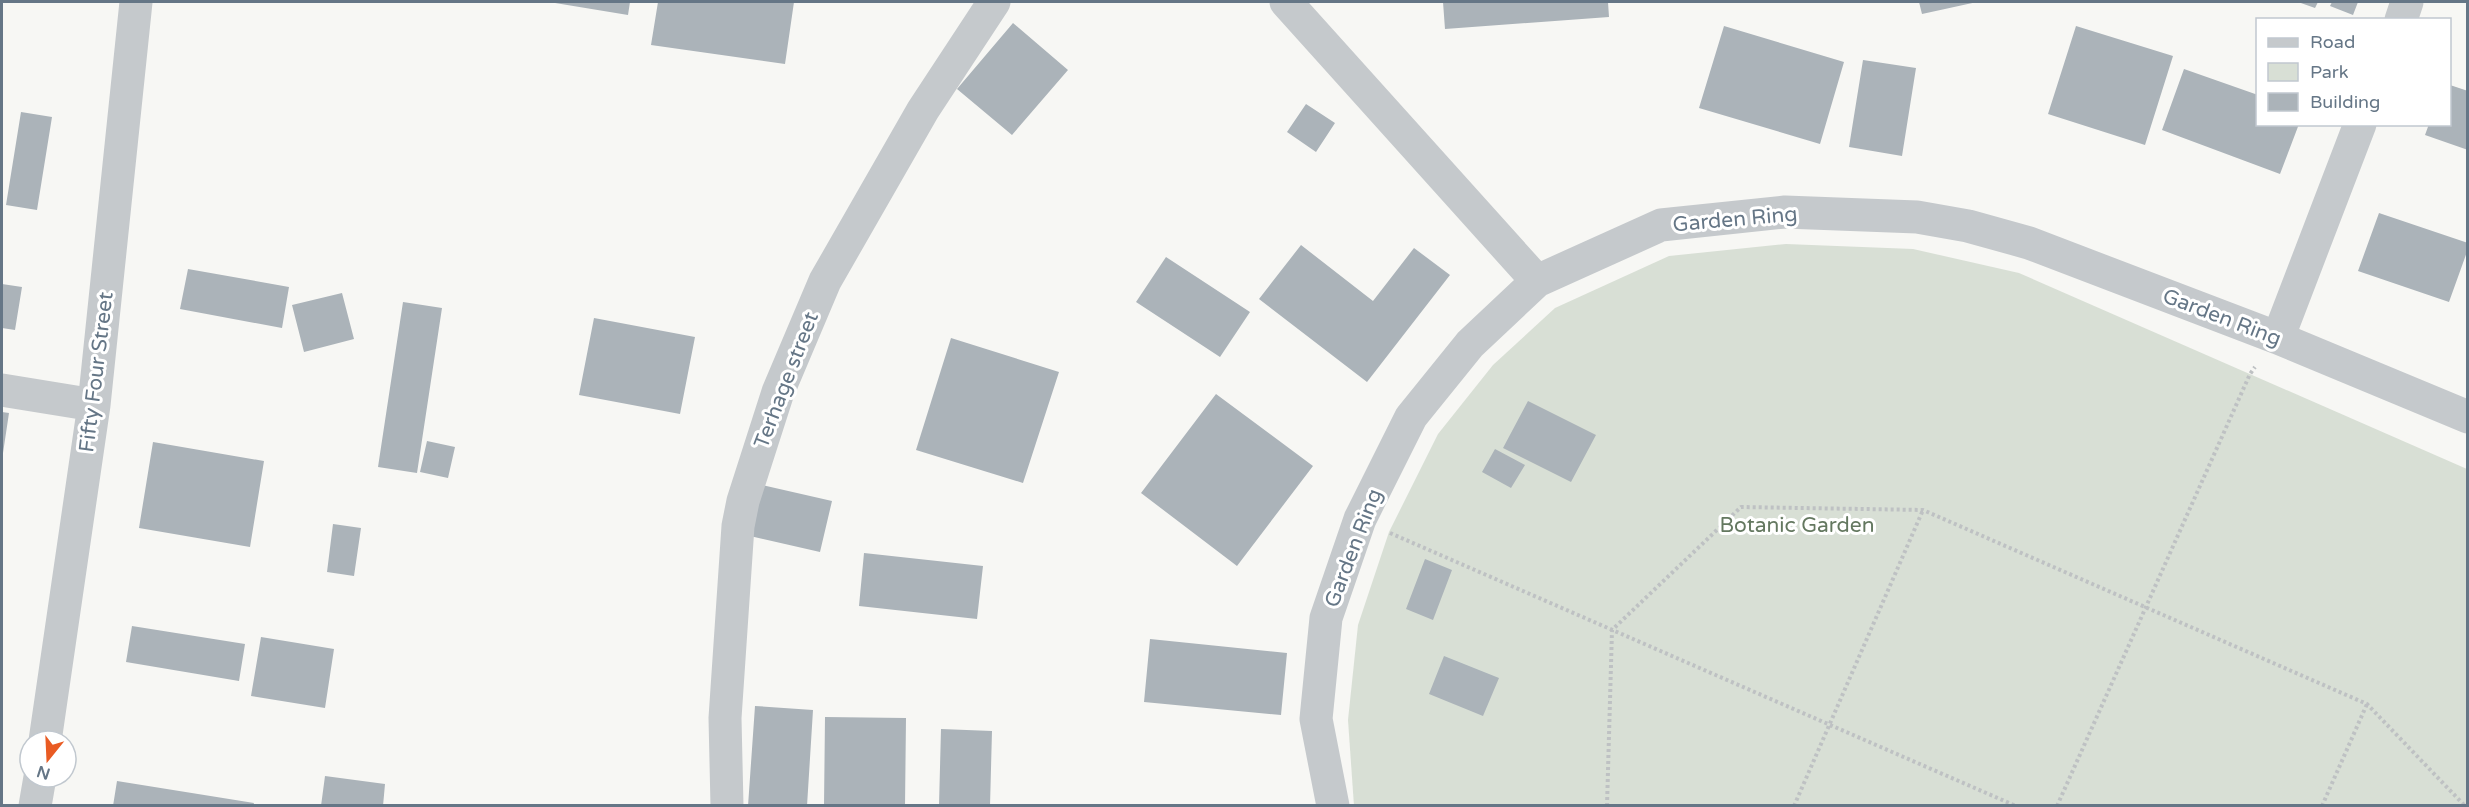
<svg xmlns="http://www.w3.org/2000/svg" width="2469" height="807" font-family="'Varela Round',sans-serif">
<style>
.green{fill:#d8dfd5}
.building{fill:#abb3b9}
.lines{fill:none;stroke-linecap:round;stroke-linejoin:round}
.path{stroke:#bec1c3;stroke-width:4;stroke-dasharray:3 3;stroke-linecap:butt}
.minor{stroke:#c5c9cc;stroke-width:33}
.labels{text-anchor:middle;stroke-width:6;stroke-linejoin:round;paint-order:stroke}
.street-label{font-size:21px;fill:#657686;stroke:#fff}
.park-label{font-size:21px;fill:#647860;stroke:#fff}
</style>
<rect width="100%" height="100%" fill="#f7f7f4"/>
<path class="green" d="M1786 244 1913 249 2019 273 2467 469V805L1354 806 1348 720 1358 625 1389 532 1438 434 1493 365 1555 308 1669 256Z"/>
<path class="building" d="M549 2H630L628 15Z
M658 2H794L785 64 651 45Z
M1443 2H1608L1609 17 1445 29Z
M1919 2H1977L1922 14Z
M2298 2H2318L2315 8Z
M2332 2H2358L2353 15 2330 6Z
M1013 23 1068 70 1012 135 957 89Z
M1724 26 1844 62 1820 144 1699 108Z
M2076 26 2173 56 2145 145 2048 114Z
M1863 60 1916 68 1902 156 1849 147Z
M2184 69 2258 95V124H2299L2280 174 2162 130Z
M2450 85 2468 91V150L2425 135 2429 124H2450Z
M1306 104 1335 123 1316 152 1287 132Z
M21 112 52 117 37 210 6 205Z
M2379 213 2468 243V249L2449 302 2358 271Z
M1301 245 1373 301 1414 248 1450 275 1367 382 1259 299Z
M1166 257 1250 312 1220 357 1136 302Z
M188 269 289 287 282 328 180 309Z
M2 284 22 287 15 330 2 328Z
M342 293 354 339 304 352 292 305Z
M403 302 442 308 417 473 378 467Z
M594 318 695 337 680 414 579 395Z
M951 338 1059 372 1023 483 916 450Z
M1216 394 1313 466 1237 566 1141 493Z
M1528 401 1596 435 1571 482 1503 448Z
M2 412 9 413 3 453H2Z
M427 441 455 447 448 478 420 472Z
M153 442 264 461 250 547 139 528Z
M1495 449 1525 465 1511 488 1482 472Z
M762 485 832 501 820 552 750 536Z
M333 524 361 528 354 576 327 572Z
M864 553 983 566 977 619 859 606Z
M1425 559 1452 570 1433 620 1406 609Z
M132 626 245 644 239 681 126 662Z
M261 637 334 649 325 708 251 696Z
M1150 639 1287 653 1281 715 1144 702Z
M1444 656 1499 678 1483 716 1429 694Z
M755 706 813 710 807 806H748Z
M825 717 906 718 905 806H824Z
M941 729 992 731 990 806H939Z
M325 776 385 784 383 806H321Z
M117 781 254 803 253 806H113Z"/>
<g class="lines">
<path class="path" d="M1390 533 2016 806
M1607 806 1612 630 1741 507 1923 510 2367 704 2465 806
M1794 806 1923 510
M2057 806 2250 374 2255 367
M2322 806 2367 704"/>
<path class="minor" d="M1286 2 1537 281
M2401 20 2407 2
M2278 338 2360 124
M2 390 94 405
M45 741 94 405 136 2
M35 806 40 777
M727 806 725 718 738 526 743 501 778 392 825 281 923 110 994 2
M1333 806 1316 719 1326 618 1360 519 1411 417 1470 344 1537 281 1661 225 1785 212 1917 217 1968 226 2029 243 2278 338 2468 417"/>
</g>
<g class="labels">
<g class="street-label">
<text transform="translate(1735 219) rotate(-5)" y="7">Garden Ring</text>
<text transform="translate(2222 317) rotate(21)" y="7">Garden Ring</text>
<text transform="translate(96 372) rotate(-83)" y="7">Fifty Four Street</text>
<text transform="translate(786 380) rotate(-69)" y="7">Terhage street</text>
<text transform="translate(1353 548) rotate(-69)" y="7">Garden Ring</text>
</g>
<g class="park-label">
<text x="1797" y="532">Botanic Garden</text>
</g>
</g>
<rect width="2469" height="807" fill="none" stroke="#657686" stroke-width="6"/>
<rect x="2256" y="18" width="195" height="108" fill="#ffffff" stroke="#c1c8cf" stroke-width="1.5"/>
<rect x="2268" y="38" width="30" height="9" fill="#c5c9cc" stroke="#c1c8cf" stroke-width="1.5"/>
<text x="2310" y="48" font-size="18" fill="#657686">Road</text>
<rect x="2268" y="63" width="30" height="18" fill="#d8dfd5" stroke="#c1c8cf" stroke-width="1.5"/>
<text x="2310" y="78" font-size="18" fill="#657686">Park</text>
<rect x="2268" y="93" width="30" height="18" fill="#abb3b9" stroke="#c1c8cf" stroke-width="1.5"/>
<text x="2310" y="108" font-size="18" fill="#657686">Building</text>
<g transform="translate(48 759) rotate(198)"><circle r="28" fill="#ffffff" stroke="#c1c8cf" stroke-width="1.5"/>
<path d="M0-4.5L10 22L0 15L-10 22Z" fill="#e95b23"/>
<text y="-9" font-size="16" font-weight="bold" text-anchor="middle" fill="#657686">N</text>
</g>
</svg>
